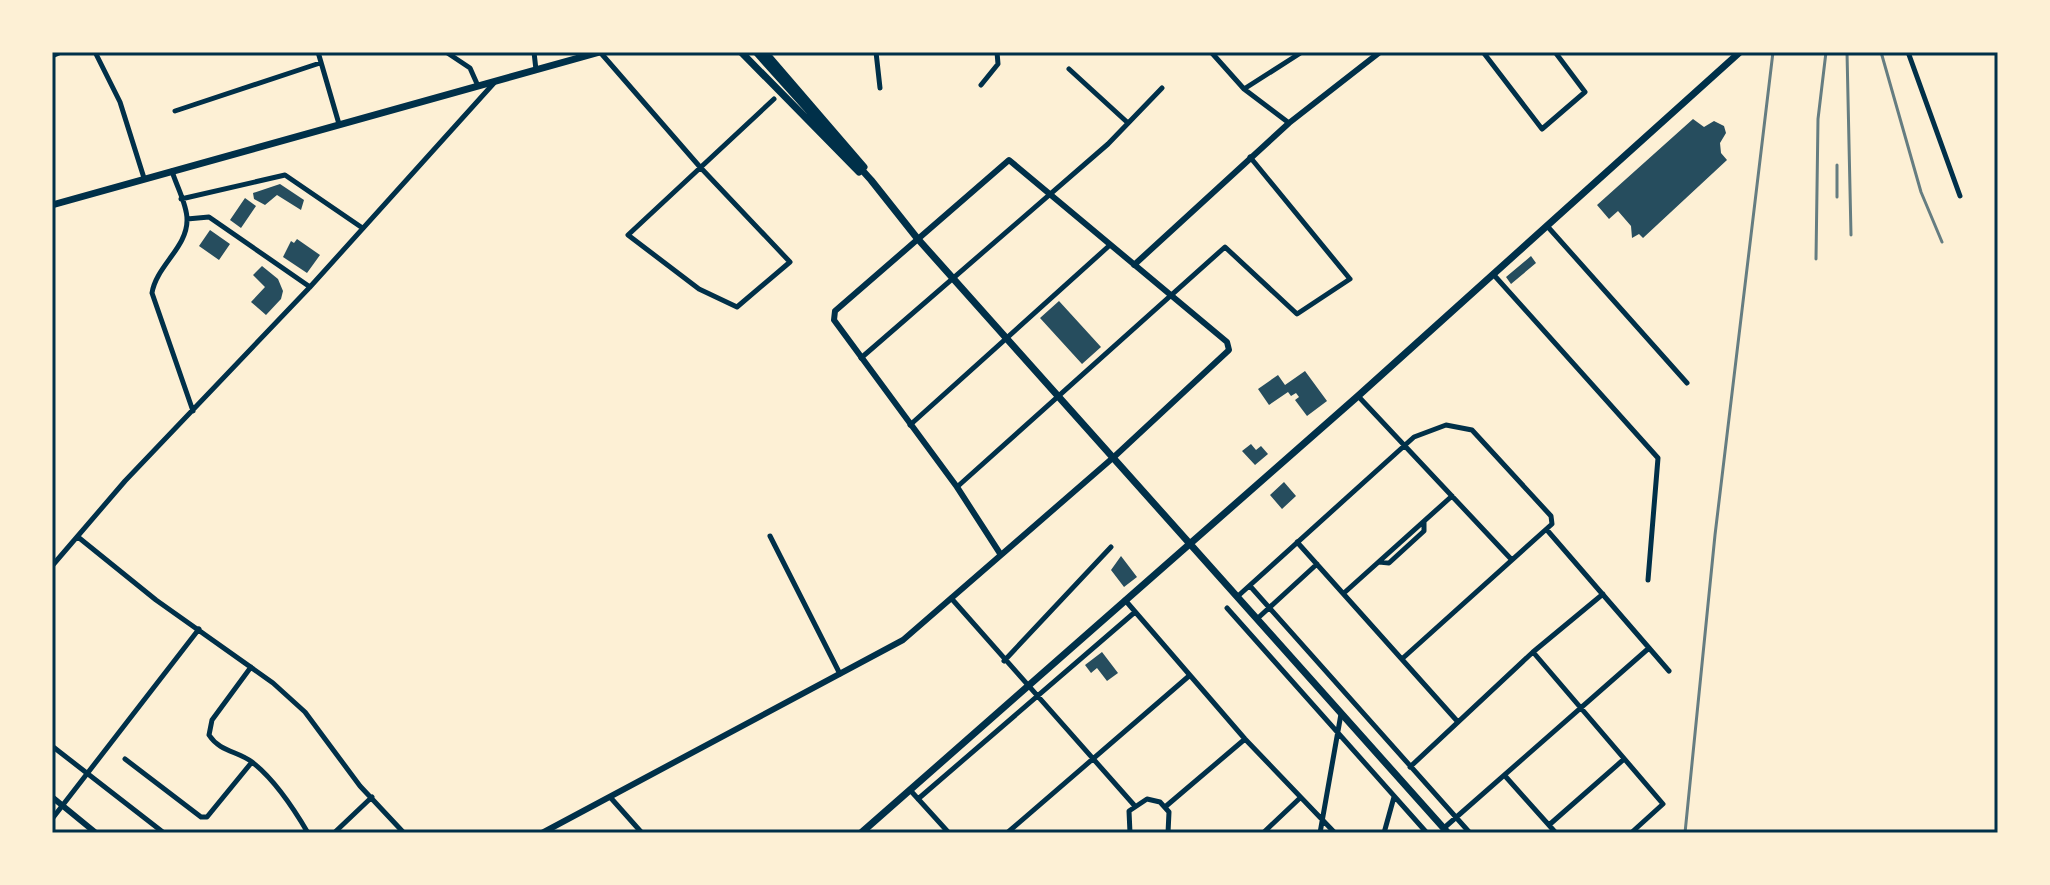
<svg xmlns="http://www.w3.org/2000/svg" width="2050" height="885" font-family="'PT Serif',serif">
<style>
.building{fill:#264d5e}
.lines{fill:none;stroke-linecap:round;stroke-linejoin:round}
.minor{stroke:#003049;stroke-width:5}
.tertiary{stroke:#003049;stroke-width:6}
.secondary{stroke:#003049;stroke-width:7}
.primary{stroke:#003049;stroke-width:7}
.rail{stroke:#657d81;stroke-width:3}
.neatline{fill:none;stroke:#003049;stroke-width:3}
</style>
<rect width="100%" height="100%" fill="#fdf0d5"/>
<path class="building" d="M1693 119 1704 127 1714 121 1724 126 1726 133 1720 143 1721 153 1727 160 1643 238 1639 234 1632 238 1631 226 1618 211 1609 219 1597 205Z
M280 184 304 200 301 210 277 195 265 205 254 199 253 193Z
M245 198 256 206 241 228 230 220Z
M210 230 230 244 219 260 199 246Z
M297 239 320 255 307 273 283 257 291 241 294 243Z
M1531 256 1536 263 1511 284 1506 277Z
M262 266 278 279 283 291 281 299 266 315 251 302 265 287 253 275Z
M1059 301 1101 347 1082 364 1040 318Z
M1305 371 1327 401 1307 416 1295 400 1299 397 1296 393 1291 396 1288 392 1269 405 1258 389 1278 375 1285 385Z
M1251 444 1256 450 1261 446 1268 454 1255 465 1242 451Z
M1284 482 1296 496 1282 509 1270 495Z
M1121 556 1137 577 1124 587 1111 570Z
M1102 652 1118 673 1107 681 1097 668 1091 673 1085 665Z"/>
<g class="lines">
<path class="minor" d="M95 52 120 102 144 178
M318 52 339 124
M446 52 470 68 478 86
M534 52 536 70
M600 52 700 167 790 262 737 307 699 289 628 235 774 99
M876 52 880 88
M1211 52 1244 89 1289 123
M1483 52 1542 129 1585 92 1555 52
M1908 52 1960 196
M52 56 61 52
M1069 69 1128 123
M981 85 998 64 997 52
M1244 89 1302 52
M175 111 320 63
M172 171C176 185 187 204 187 219 188 247 156 266 152 293L193 411
M181 199 285 175 361 227
M187 219 209 217 310 287
M1548 227 1687 383
M1493 274 1658 458 1648 580
M861 358 1108 144 1162 88
M1358 396 1511 559
M910 425 1110 245
M957 487 1225 247 1297 314 1350 279 1250 157
M1547 530 1669 671
M770 536 840 674
M78 537 156 600 273 683 305 712 360 786 404 833
M1297 542 1458 722
M1379 562 1389 563 1424 531V522
M52 566 125 481 310 287 494 83
M1250 586 1470 833
M1344 593 1452 496
M1238 596 1414 437 1446 425 1472 430 1551 516 1552 524 1403 658
M951 598 1134 805
M1125 600 1245 739 1335 833
M1227 608 1427 833
M1258 618 1317 564
M1533 652 1663 804 1631 833
M1004 661 1111 547
M251 667 212 720 209 735C220 752 238 751 252 762 274 779 294 809 308 833
M52 746 164 833
M125 759 201 817H207L252 762
M1410 767 1533 652 1603 594
M1506 777 1556 833
M910 790 949 833
M610 797 642 833
M918 799 1135 612
M1165 807 1245 739
M52 819 199 629
M1549 825 1623 760
M1444 828 1649 648
M334 833 372 797
M1007 833 1189 676
M1130 833 1129 811 1147 799 1160 802 1169 812 1168 833
M1263 833 1300 798
M1320 833 1341 714
M1384 833 1394 797"/>
<path class="tertiary" d="M1134 265 1289 123 1380 52
M52 797 96 833
M542 833 903 640 1115 456 1229 350 1227 342 1009 160 835 311 834 320 957 487 1001 555"/>
<path class="secondary" d="M741 52 859 172
M756 52 871 180 917 238 1448 833
M765 52 864 167
M861 833 1358 396 1740 52"/>
<path class="primary" d="M52 205 600 52"/>
<path class="rail" d="M1847 52 1851 235
M1881 52 1921 192 1942 242
M1837 197V165
M1816 259 1818 119 1826 52
M1685 833 1715 535 1773 52"/>
</g>
<rect width="2050" height="885" fill="none" stroke="#fdf0d5" stroke-width="108"/>
<rect x="54" y="54" width="1942" height="777" class="neatline"/>
</svg>
